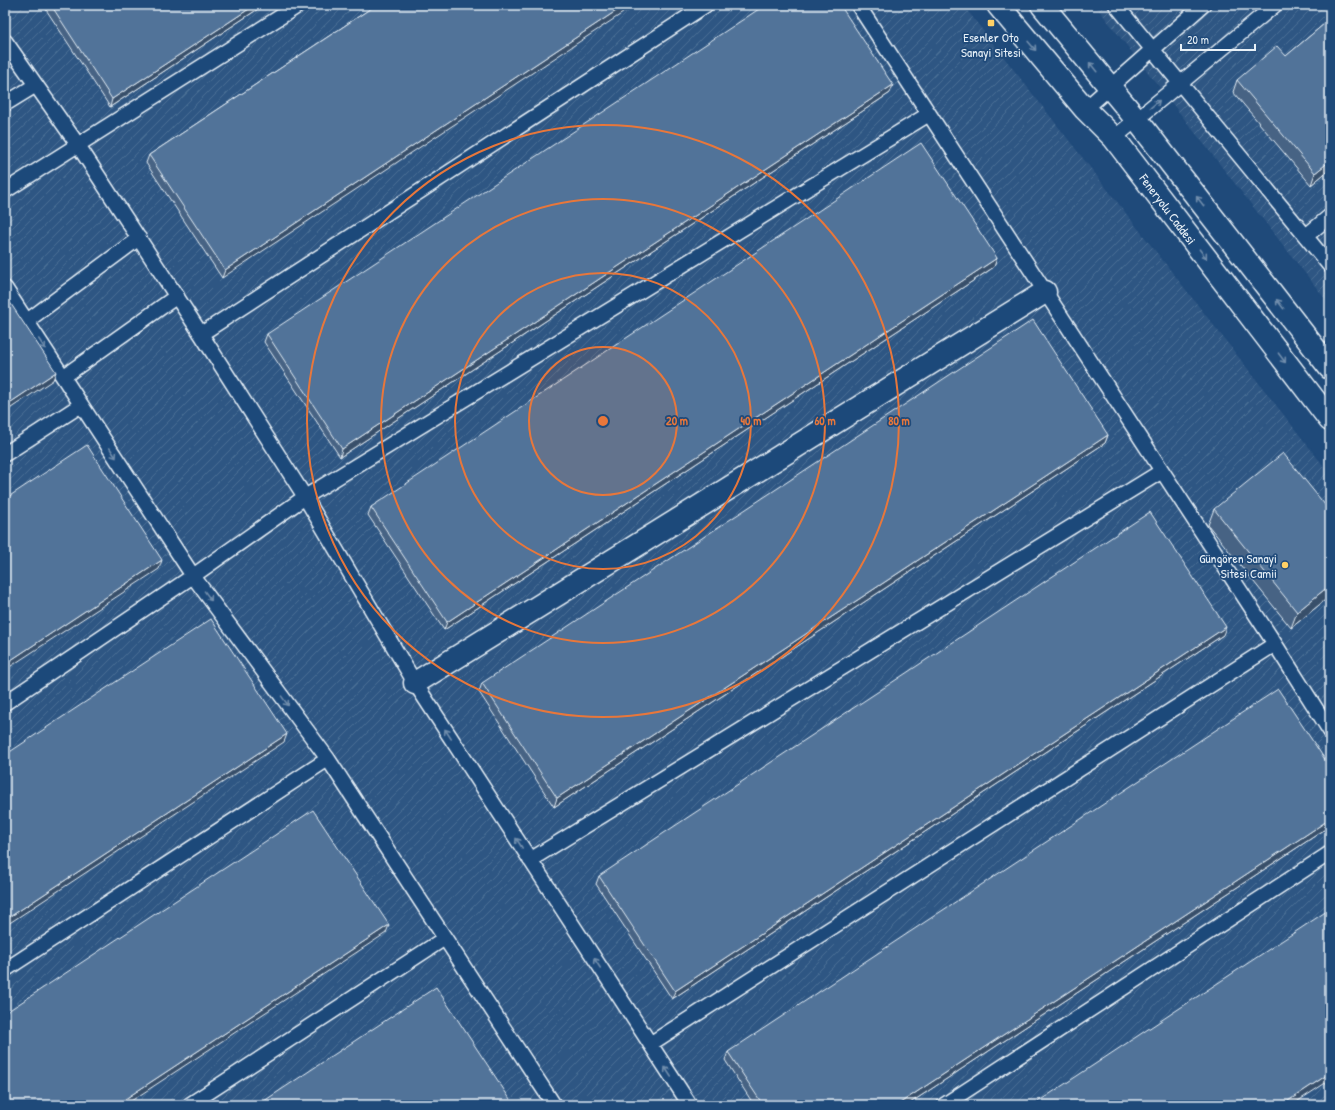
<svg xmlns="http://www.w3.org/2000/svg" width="1335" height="1110" font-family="'Patrick Hand',sans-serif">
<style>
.industrial{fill:url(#industrial-furrows)}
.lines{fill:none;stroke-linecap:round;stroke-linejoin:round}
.service-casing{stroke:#e8f1f8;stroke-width:17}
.minor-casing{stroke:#e8f1f8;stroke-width:25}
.secondary-casing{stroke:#e8f1f8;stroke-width:25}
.service{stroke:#1f4a7a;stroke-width:14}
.minor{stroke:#1f4a7a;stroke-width:22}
.secondary{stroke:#1f4a7a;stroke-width:22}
.wall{fill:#466384;stroke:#e8f1f8}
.shaded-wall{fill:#39506b;stroke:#e8f1f8}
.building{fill:#517399;stroke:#e8f1f8}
.oneway{stroke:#6f8dac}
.ring{fill:none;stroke:#e8773b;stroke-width:2}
.poi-dot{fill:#ffd166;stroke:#1f4a7a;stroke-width:1.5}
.labels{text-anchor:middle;stroke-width:3.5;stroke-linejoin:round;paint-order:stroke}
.poi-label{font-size:13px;fill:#e8f1f8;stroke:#1f4a7a}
.street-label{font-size:13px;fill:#e8f1f8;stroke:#1f4a7a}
.centre{fill:#e8773b;stroke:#1f4a7a;stroke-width:2}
.ring-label{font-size:12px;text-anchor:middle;font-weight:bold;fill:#e8773b;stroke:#1f4a7a;stroke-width:3.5;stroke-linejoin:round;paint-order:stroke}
</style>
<defs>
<pattern id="industrial-furrows" width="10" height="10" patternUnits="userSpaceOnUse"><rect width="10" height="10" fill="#2e5683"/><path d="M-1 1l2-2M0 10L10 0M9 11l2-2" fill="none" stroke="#4c6f95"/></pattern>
</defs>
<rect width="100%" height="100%" fill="#1f4a7a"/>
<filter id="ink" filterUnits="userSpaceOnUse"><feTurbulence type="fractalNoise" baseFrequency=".025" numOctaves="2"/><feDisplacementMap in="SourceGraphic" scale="8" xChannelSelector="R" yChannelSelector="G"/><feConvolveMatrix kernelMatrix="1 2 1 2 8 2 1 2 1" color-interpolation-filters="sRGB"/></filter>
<g filter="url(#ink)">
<path class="industrial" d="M5 5H963L1330 474V1105H5Z
M1095 5H1330V305Z"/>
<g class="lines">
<defs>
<path id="service" d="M858 5 1275 644 1330 731
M1116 5 1330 266
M5 41 78 145 201 334 305 497 415 683 690 1105
M5 104 36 85
M1085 109 1203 5
M1114 138 1275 5
M5 191 299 5
M1306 236 1330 216
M5 288 193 576 328 759 554 1105
M27 321 139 238
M201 334 706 5
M63 377 177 296
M5 454 81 405
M5 703 193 576 305 497 929 114
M530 860 1162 471
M5 970 328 759
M650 1044 1275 644
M189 1105 445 938
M944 1105 1330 853"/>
<path id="minor" d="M415 683 1045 292"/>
<path id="secondary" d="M998 5 1085 109 1114 138 1330 420
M1042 5 1137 120 1330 368"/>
</defs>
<use href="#service" class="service-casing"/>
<use href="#minor" class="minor-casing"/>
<use href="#secondary" class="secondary-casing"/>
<use href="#service" class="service"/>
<use href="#minor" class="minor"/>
<use href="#secondary" class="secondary"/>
</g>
<path class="wall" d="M43 5H264L110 107Z
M376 5 222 278 146 163 149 155Z
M1330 19V169L1311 185 1233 92 1237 80 1286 56Z
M890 93 340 457 264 342 267 334Z
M997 258 994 267 444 630 368 515 371 507Z
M1108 435 1105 443 554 807 479 692 482 683Z
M1214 509 1330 511V596L1291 628 1208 525Z
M1223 635 672 999 596 884 599 876Z
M1330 767V826L907 1105H754L725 1060 728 1052Z"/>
<path class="shaded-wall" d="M255 5H264L110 107 112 99Z
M625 5H635L222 278 225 270Z
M893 85 890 93 340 457 342 449Z
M1330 161V169L1311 185 1315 173Z
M997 258 994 267 444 630 447 622Z
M56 372 53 380 5 412V406Z
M1108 435 1105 443 554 807 557 798Z
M162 560 159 569 5 670V664Z
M1330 585V596L1291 628 1297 612Z
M1226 627 1223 635 672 999 675 991Z
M287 734 284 742 5 926V920Z
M1330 819V826L907 1105H897Z
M389 925 386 933 125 1105H116Z
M1330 1073V1080L1292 1105H1282Z"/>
<path class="building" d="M51 5H255L112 99Z
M376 5H625L225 270 149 155Z
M765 5H840L893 85 342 449 267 334Z
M1330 19V161L1315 173 1237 80 1277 46 1286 56Z
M921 143 997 258 447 622 371 507Z
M5 295 56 372 5 406Z
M1033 320 1108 435 557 798 482 683Z
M87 445 162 560 5 664V499Z
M1283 453 1330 511V585L1297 612 1214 509Z
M1150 512 1226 627 675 991 599 876Z
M211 619 287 734 5 920V755Z
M1278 689 1330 767V819L897 1105H763L728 1052Z
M313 810 389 925 116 1105H5V1013Z
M1330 909V1073L1282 1105H1033Z
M436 987 512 1102 508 1105H258Z"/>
<defs><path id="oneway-shaft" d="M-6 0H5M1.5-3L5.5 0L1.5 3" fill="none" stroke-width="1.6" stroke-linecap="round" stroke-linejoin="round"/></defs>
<g class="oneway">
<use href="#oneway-shaft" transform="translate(1032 46) rotate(50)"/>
<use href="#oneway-shaft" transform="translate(1093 67) rotate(-129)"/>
<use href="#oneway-shaft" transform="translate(1155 104) rotate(-40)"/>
<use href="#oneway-shaft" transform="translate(1200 201) rotate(-128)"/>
<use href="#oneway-shaft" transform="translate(1203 254) rotate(53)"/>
<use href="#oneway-shaft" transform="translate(1280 304) rotate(-128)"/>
<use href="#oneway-shaft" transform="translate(42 344) rotate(57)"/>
<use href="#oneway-shaft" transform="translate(1282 358) rotate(53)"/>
<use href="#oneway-shaft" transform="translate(113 453) rotate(57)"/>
<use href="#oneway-shaft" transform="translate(208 596) rotate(54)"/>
<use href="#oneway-shaft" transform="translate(285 701) rotate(54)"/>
<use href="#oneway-shaft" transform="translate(448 734) rotate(-123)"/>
<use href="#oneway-shaft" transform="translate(519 843) rotate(-123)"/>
<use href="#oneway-shaft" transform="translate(597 963) rotate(-123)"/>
<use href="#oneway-shaft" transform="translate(668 1072) rotate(-123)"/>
</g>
</g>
<circle cx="603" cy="421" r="74" fill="#e8773b" fill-opacity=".12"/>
<g class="ring">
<circle cx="603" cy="421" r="74"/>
<circle cx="603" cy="421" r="148"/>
<circle cx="603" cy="421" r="222"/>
<circle cx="603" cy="421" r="296"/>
</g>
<g class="poi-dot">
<rect x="987" y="19" width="8" height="8" rx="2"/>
<circle cx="1285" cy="565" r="4"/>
</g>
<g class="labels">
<g class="poi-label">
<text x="991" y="42">Esenler Oto<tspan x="991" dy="15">Sanayi Sitesi</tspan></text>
<text x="1277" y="563" text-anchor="end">Güngören Sanayi<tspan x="1277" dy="15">Sitesi Camii</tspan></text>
</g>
<g class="street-label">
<text transform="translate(1168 209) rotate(53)" y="5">Feneryolu Caddesi</text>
</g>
</g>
<circle cx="603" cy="421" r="6" class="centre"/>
<g class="ring-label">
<text x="677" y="425">20 m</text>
<text x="751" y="425">40 m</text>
<text x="825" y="425">60 m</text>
<text x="899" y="425">80 m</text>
</g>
<rect width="1335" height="1110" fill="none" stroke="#1f4a7a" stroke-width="20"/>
<rect x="10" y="10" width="1315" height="1090" fill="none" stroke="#e8f1f8" stroke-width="1.5" filter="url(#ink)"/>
<path d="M1181 44v6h74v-6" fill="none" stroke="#e8f1f8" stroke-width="2"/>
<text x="1187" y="44" font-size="12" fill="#e8f1f8" stroke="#1f4a7a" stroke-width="3" paint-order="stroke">20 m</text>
</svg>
